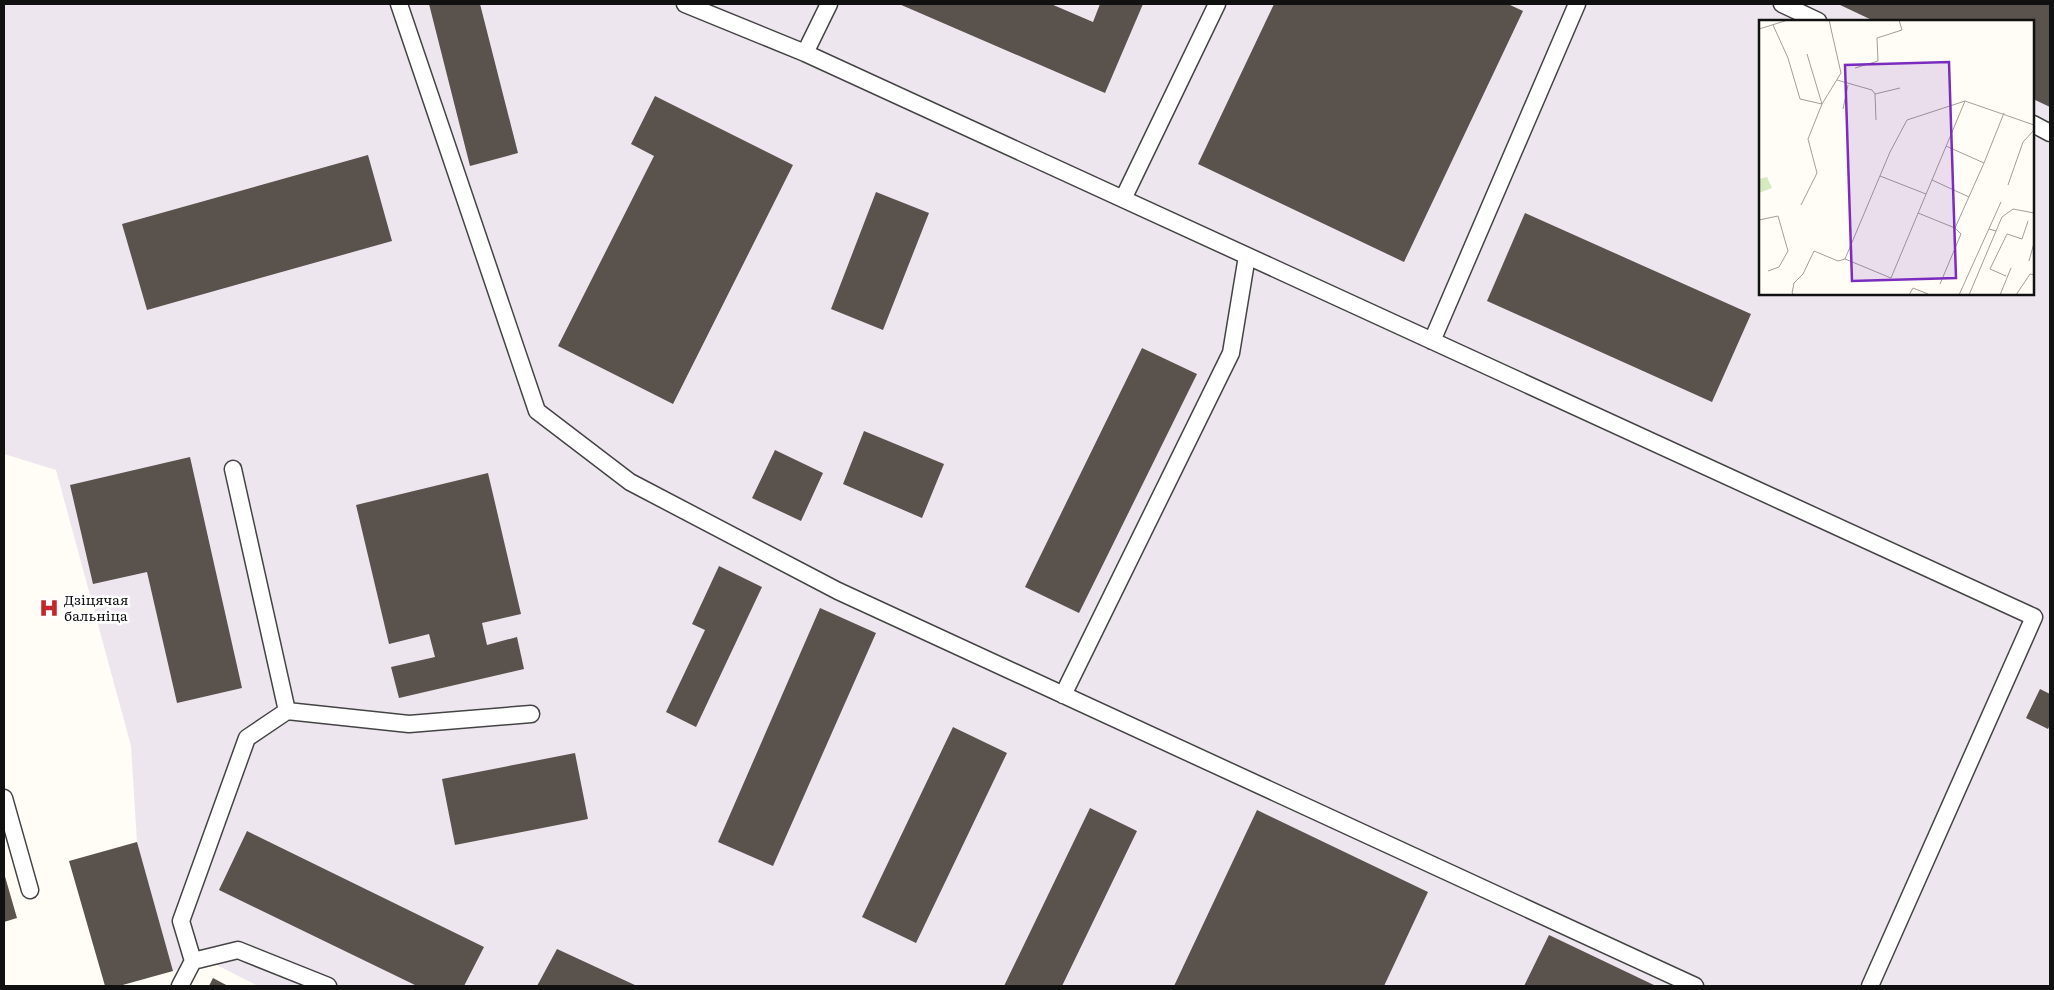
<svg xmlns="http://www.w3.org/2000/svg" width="2054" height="990" font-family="Literata,serif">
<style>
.industrial{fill:#eee6ef;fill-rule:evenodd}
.building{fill:#5a524d}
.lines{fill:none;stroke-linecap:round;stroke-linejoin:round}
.lane-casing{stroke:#444;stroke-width:19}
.lane{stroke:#fff;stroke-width:16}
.labels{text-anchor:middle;stroke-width:5;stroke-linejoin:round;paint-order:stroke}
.poi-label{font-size:14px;fill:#111;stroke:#fff;text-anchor:start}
.inset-road{fill:none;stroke:#a09f9a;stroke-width:1}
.view{fill:#7b2cbf;fill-opacity:0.15;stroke:#7b2cbf;stroke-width:2.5}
.inset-edge{fill:none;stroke:#111;stroke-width:2.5}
</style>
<rect width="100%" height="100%" fill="#fffdf5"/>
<path class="industrial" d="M4 4H2050V986H258L207 960 173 971 137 842 131 746 56 470 4 454ZM1760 21H2033V294H1760Z"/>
<path class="building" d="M429 4H480L518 153 470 166Z
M899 4H1051L1093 22 1100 4H1143L1105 93Z
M1274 4H1508L1523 11 1404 262 1198 164Z
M1838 4H2050V107L2033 99V21H1874Z
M655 96 793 165 673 404 558 346 654 156 631 144Z
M368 155 392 241 147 310 122 224Z
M876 192 929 213 883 330 831 309Z
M1525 213 1751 314 1712 402 1487 301Z
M1142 348 1197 374 1079 613 1025 587Z
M864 431 944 464 922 518 843 484Z
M775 450 823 473 801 521 752 498Z
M190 457 242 688 177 703 147 572 93 584 70 485Z
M488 473 521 614 482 623 487 645 517 637 524 669 399 698 391 667 435 657 429 634 389 644 356 505Z
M719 566 762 587 696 727 666 712 705 630 692 624Z
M820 608 876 633 773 866 718 842Z
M2040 689 2050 694V725L2048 729 2026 718Z
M953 727 1007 753 916 943 862 917Z
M575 753 588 819 455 845 442 779Z
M1090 808 1137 831 1062 986H1004Z
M1257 810 1428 892 1384 986H1174Z
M247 831 484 947 464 986H417L219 890Z
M137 842 173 971 119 986H105L69 861Z
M4 873 17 918 4 922Z
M1549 935 1656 986H1524Z
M557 949 637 986H537Z
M213 978 228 986H209Z"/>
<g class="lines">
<defs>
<path id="lane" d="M399 4 537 411 630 482 838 591 1695 986
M685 4 805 53 2034 617 1870 986
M1782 4 1818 21
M805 53 829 4
M2033 124 2050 133
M1123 199 1217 4
M1432 341 1577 4
M1063 695 1231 353 1247 256
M287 711 409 724 531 714
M4 798 30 890
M193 961 238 950 328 986
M180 986 193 961 181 921 247 738 287 711 233 469"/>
</defs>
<use href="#lane" class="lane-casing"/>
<use href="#lane" class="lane"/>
</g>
<defs>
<symbol id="hospital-bare" viewBox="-9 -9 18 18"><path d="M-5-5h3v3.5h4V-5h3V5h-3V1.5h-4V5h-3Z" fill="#c4262e" stroke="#fff" stroke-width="2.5" paint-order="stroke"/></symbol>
</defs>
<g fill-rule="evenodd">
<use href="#hospital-bare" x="35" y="594" width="28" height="28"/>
</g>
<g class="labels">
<g class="poi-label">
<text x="64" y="605">Дзіцячая<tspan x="64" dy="16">бальніца</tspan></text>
</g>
</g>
<g transform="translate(1759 20)">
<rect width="275" height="275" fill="#fffdf5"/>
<path d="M8 157 13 168 0 173V159Z" fill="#d5ebbd"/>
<path class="inset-road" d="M14 5 29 38 41 79 63 84M0 9 29 0M48 34 63 84M96 48 119 41 118 18 143 10 140 0M78 60 113 70 116 74 141 68M116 74 117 100M206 81 132 258 86 239 131 132 148 100 206 81 275 105M84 89 89 65M187 126 225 143 245 93M121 156 167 174M173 160 210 177M249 165 264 122 275 110M42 185 58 153 49 119 63 84 82 53 70 0M159 193 196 208 225 143M0 200 19 196 29 231 20 247 9 251M237 211 243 197 254 189 275 193M270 241 275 223M247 256 231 249 248 214 263 219 269 201M181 264 202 214 196 208M35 275 33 273 35 263 44 254 55 231 79 241 86 239M150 275 154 268 169 274M200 275 242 182M210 275 237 211 230 209M241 275 252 248M257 275 271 254 275 255"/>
<path class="view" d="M190 42 197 258 93 261 86 45Z"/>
<rect width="275" height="275" class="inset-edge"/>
</g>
<rect width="2054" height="990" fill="none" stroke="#111111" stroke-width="10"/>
</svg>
